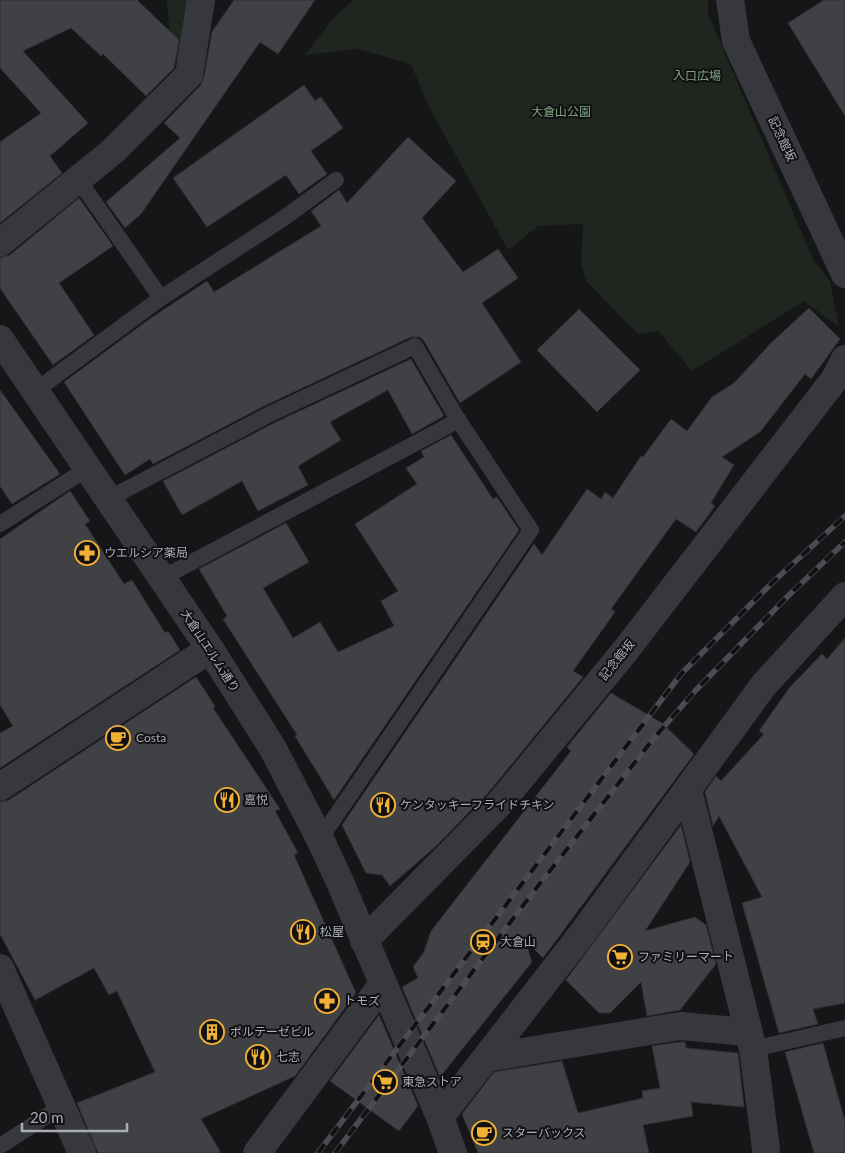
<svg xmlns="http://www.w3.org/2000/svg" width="845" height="1153" font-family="Lato,'Noto Sans JP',sans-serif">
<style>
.green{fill:#1e261f}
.building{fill:#404145;stroke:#303034}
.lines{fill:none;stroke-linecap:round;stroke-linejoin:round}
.service{stroke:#37383d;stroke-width:16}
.minor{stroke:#37383d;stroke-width:28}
.tertiary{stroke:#37383d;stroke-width:28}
.rail-casing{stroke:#4a4c52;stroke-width:5.5}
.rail{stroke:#111113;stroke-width:4;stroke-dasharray:11;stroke-linecap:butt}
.labels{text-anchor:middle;stroke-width:4;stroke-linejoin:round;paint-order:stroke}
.park-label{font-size:12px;fill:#7fa381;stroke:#111113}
.street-label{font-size:12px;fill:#a8adb8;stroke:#111113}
.poi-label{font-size:12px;fill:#a8adb8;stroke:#111113;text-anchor:start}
</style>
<rect width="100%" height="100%" fill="#161618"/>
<path class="green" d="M167 0H188L181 62 171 57Z
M353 0H708V14L814 261 830 281 839 327 804 301 692 371 658 331 638 334 586 281 581 264 583 224 538 226 508 250 428 105 411 64 358 49 305 55 330 22Z"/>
<path class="building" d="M0 0H137L179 40 174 68 146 96 103 54 101 56 71 28 23 51 88 123 50 156 62 173 0 223V142L41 113 0 68Z
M234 0H315L278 54 260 42 141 214 125 228 106 202 180 138 164 123 200 86 204 77 212 32Z
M824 0H845V116L788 23Z
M304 85 315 101 321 97 343 128 311 151 327 174 299 194 286 175 207 227 173 178Z
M408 137 456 181 422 218 463 272 498 249 518 278 482 303 521 362 460 403 424 341 420 337H411L266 405 153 464 150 459 125 475 64 382 151 318 207 281 214 292 321 226 311 211 339 190 347 203Z
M79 198 113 246 59 283 94 335 53 365 0 288V258L10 255Z
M809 308 840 339 811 379 805 374 760 432 722 457 734 465 711 503 715 506 696 532 676 519 611 609 615 612 573 671 583 677 488 793 435 847 390 886 382 875 366 873 342 825 534 544 542 555 587 489 601 499 605 492 613 498 641 456 643 457 671 419 687 431 712 397 734 383 772 342Z
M579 309 640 370 597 412 537 350Z
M411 359 444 416 412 434 388 390 330 422 341 440 298 466 308 485 258 511 242 481 182 515 163 481 274 423Z
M0 390 60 474 12 504 0 486Z
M451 435 493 499 497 497 519 530 334 800 295 736 297 735 223 619 227 616 199 569 286 523 309 562 263 588 293 638 320 622 338 652 394 626 381 601 398 591 355 524 417 484 406 468 424 457 421 451Z
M70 491 90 521 85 524 124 584 132 580 165 633 168 631 180 650 0 768V733L13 726 0 705V539Z
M845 638V1003L813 1009 818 1024 779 1033 742 903 762 897 719 816 713 826 705 792 716 776 721 781 764 734 759 731 790 687 822 654 827 659Z
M196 677 215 706 213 708 280 809 275 811 298 853 294 855 356 993 295 1076 201 1119 221 1153H98L77 1103 155 1072 117 991 109 995 94 968 35 1000 0 934V802L9 800Z
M611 693 662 723 694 754 543 958 525 940 532 962 440 1077 402 987 418 978 413 967 424 952 431 931 571 751 567 747Z
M681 825 690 862 645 931 695 917 706 925 716 964 680 1010 647 1016 641 982 610 1013H599L566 980Z
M379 1015 418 1106 399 1131 330 1081Z
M681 1042H685L686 1048 738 1053 744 1107 691 1102 693 1116 643 1125 649 1153H478L462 1114 494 1072 562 1061 578 1113 643 1098 642 1091 660 1088 652 1046Z
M823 1043 845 1121V1153H814L785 1052Z"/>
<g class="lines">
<path class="service" d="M78 179 161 298
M35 391 161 298 284 218 336 180
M108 499 270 414 415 346 457 418 531 530 320 839
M0 524 87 469
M162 578 459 420
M753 1049 845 1028
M0 1146 62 1106"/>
<path class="minor" d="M730 0 736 41 845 274
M0 243 113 151 189 75 201 0
M0 787 210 649
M688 790 753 1049 766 1149
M364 941 500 803 625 651 834 380 845 359
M0 968 82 1153
M486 1058 680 1026 748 1032
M440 1117 582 934 763 686 845 596
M257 1153 382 985"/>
<path class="tertiary" d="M0 339 210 649 272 747 320 839 340 882 440 1117 453 1153"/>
<defs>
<path id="rail" d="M318 1153 681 674 774 581 845 516
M335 1153 531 895 654 738 696 690 788 596 845 542"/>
</defs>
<use href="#rail" class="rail-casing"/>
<use href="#rail" class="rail"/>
</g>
<defs>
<symbol id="pharmacy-ring" viewBox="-11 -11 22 22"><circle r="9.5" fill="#111113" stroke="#f2b134" stroke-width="1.5"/><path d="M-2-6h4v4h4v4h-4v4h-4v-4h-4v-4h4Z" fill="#f2b134"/></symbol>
<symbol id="cafe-ring" viewBox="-11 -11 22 22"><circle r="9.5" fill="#111113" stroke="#f2b134" stroke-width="1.5"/><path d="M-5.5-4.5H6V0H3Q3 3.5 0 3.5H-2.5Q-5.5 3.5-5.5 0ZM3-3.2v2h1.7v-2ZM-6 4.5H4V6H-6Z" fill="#f2b134"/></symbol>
<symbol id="restaurant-ring" viewBox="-11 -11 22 22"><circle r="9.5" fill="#111113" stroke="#f2b134" stroke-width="1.5"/><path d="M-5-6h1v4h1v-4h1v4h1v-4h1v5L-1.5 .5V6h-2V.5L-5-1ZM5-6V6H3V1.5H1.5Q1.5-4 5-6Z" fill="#f2b134"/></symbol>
<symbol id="station-ring" viewBox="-11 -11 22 22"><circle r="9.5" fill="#111113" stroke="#f2b134" stroke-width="1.5"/><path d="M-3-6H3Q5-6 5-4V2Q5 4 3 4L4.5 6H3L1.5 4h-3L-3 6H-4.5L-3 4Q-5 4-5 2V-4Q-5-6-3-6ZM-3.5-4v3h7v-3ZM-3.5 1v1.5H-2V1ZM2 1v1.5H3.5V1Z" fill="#f2b134"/></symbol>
<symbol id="supermarket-ring" viewBox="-11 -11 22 22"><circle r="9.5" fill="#111113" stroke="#f2b134" stroke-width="1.5"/><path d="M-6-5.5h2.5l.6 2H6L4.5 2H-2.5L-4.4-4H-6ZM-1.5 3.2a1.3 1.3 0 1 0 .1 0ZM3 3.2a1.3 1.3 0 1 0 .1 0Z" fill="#f2b134"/></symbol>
<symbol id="building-ring" viewBox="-11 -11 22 22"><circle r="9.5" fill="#111113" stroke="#f2b134" stroke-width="1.5"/><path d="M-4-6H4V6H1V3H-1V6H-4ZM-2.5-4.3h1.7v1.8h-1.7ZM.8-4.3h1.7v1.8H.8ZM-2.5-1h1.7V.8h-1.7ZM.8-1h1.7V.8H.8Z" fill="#f2b134"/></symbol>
</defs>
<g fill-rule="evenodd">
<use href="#pharmacy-ring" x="73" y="539" width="28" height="28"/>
<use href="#cafe-ring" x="104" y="724" width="28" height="28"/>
<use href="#restaurant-ring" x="213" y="786" width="28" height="28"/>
<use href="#restaurant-ring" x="369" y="791" width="28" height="28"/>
<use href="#restaurant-ring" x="289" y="918" width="28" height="28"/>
<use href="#station-ring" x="469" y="928" width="28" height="28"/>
<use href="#supermarket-ring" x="606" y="943" width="28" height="28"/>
<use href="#pharmacy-ring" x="313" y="987" width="28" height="28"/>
<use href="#building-ring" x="198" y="1018" width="28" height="28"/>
<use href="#restaurant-ring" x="244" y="1043" width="28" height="28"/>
<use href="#supermarket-ring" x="371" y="1068" width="28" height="28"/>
<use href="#cafe-ring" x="470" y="1119" width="28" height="28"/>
</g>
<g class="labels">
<g class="park-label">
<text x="697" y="80">入口広場</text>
<text x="561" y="116">大倉山公園</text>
</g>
<g class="street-label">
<text transform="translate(782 139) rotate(65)" y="4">記念館坂</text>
<text transform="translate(210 651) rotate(57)" y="4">大倉山エルム通り</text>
<text transform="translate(617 660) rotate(-51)" y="4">記念館坂</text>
</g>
<g class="poi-label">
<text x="104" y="557">ウエルシア薬局</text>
<text x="136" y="742">Costa</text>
<text x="244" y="804">嘉悦</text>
<text x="400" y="809">ケンタッキーフライドチキン</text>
<text x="320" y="936">松屋</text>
<text x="500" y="946">大倉山</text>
<text x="638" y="961">ファミリーマート</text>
<text x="344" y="1005">トモズ</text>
<text x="230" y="1036">ポルテーゼビル</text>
<text x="276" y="1061">七志</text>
<text x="402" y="1086">東急ストア</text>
<text x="502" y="1137">スターバックス</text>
</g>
</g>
<path d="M22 1123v8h105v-8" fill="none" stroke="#a8adb8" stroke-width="2.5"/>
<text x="30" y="1123" font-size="15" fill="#a8adb8" stroke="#111113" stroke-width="4" paint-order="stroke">20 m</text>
</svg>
